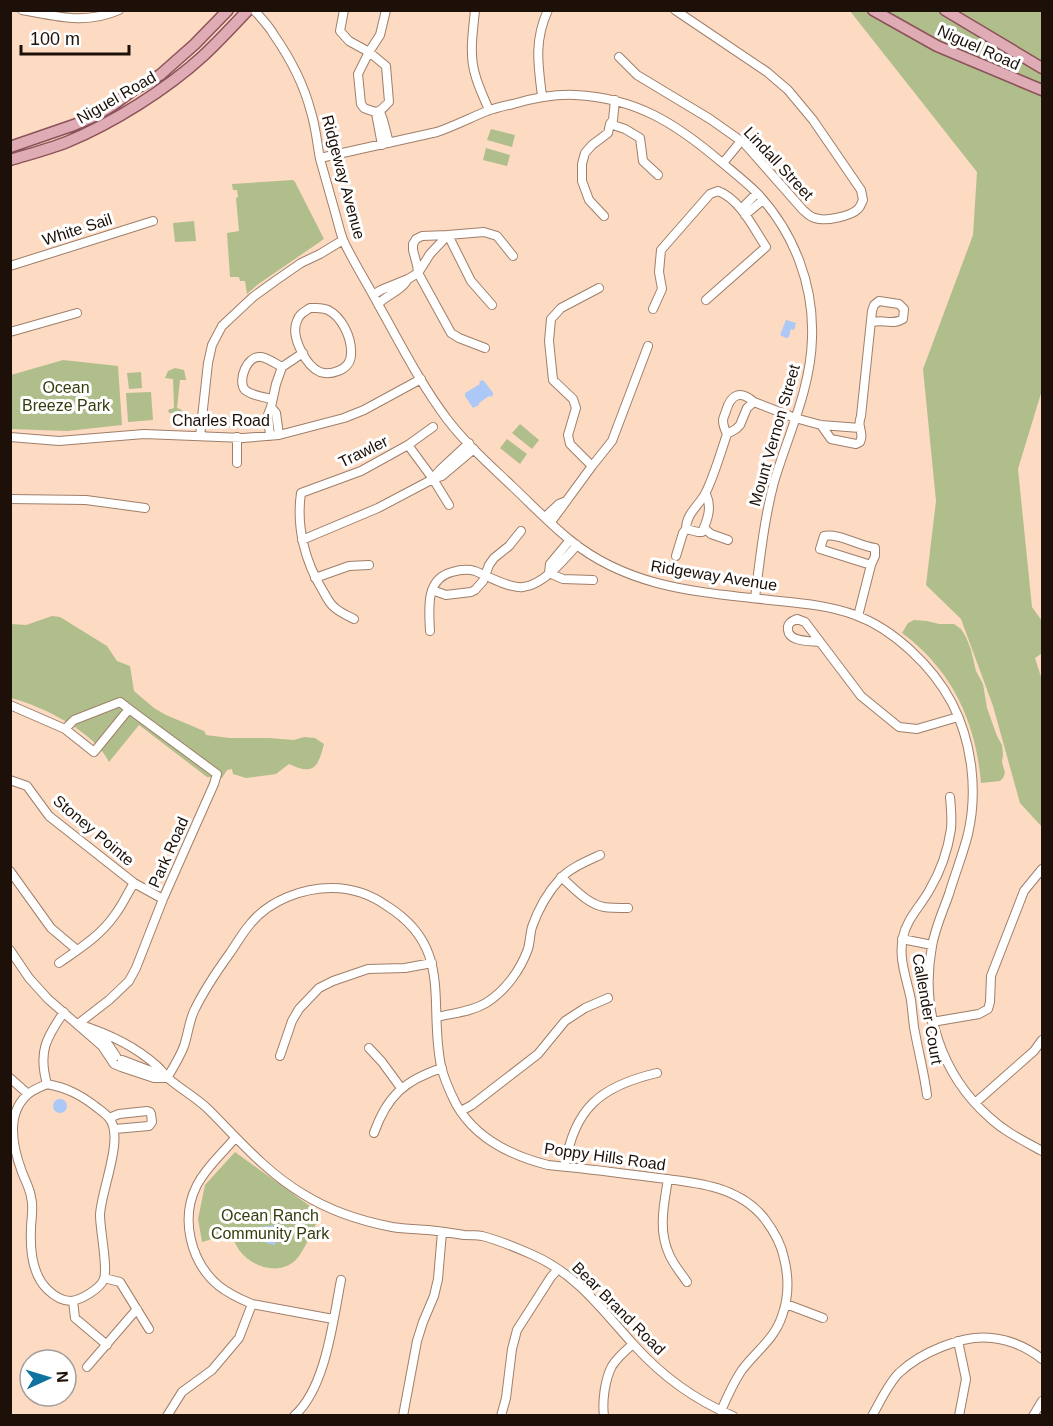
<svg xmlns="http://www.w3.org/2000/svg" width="1053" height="1426" font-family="Helvetica,sans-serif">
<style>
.green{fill:#b0be8b}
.water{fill:#acc8f6}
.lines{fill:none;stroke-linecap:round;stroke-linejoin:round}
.minor-casing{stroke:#9f7f6a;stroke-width:10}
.major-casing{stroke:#8c5259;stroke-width:13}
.minor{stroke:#fff;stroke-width:8}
.major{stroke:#dfacb5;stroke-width:10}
.labels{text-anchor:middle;stroke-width:6;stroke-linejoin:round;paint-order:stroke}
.street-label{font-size:16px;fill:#1c1008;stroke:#fff}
.park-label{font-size:16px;fill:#343e0d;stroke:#fff}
</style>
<rect width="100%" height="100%" fill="#fddac2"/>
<path class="green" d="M850 11H1042V390L1018 469 1032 607 1042 621V653L1035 658 1042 680V827L1020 803 993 706 961 619 926 585 936 501 923 369 973 235 977 172Z
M491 129 515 135 512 147 487 140Z
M486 148 510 155 507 166 483 160Z
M293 180 295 182 324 239 257 285 247 294 245 281H240L239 277H230L227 233 239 231 236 198 238 197 237 190H233L232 184Z
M194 221 196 241 175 242 173 223Z
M63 360 118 366 122 425 67 431 11 429V375Z
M175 368 184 370 186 379V380H180L177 408 182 410 181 413H169L168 410 174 408 173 379 165 378 168 371Z
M141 372 142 388 129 389 127 373Z
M151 392 153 420 128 422 126 393Z
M520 424 539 440 532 449 512 433Z
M507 439 527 454 520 464 500 448Z
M52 616 60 617 107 646 117 661 130 666 134 691 154 708 166 715 204 731 206 735 229 738H269L294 740 304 737 315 738 324 744C318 767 314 776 289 764L276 774 246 778 233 774 232 769 227 770 222 778 207 777 139 725 109 762C95 732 42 706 11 698V624L26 625Z
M914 620 927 621 939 624H954L961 629 966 637 971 650 976 671 983 684 987 708 997 736 1002 745 1003 755 1002 762 1005 773 1003 778 1000 781 981 783C976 722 952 670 902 633L908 623Z
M235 1152 321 1214C314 1227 308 1243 299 1256 284 1277 253 1269 239 1250 236 1245 233 1239 230 1234L202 1242 198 1219 205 1185Z"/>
<path class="water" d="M786 320 796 323 794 330 791 329 789 337 786 338 780 335Z
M482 380 484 381 493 393V395L491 397 489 396 479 403V405L473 408 465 396V393L480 384 479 382Z
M53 1106a7 7 0 1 1 14 0a7 7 0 1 1-14 0Z
M278 1225 275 1245 266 1243 260 1227Z"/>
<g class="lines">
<defs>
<path id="minor" d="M22 10C56 16 85 25 119 10
M254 10C261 18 269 26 274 35 290 58 304 85 311 112 316 128 317 143 320 159 325 177 330 194 335 212 338 222 340 233 344 242 354 263 367 283 378 304 400 343 420 383 447 419 466 444 490 465 513 487 532 505 550 524 570 540 629 588 698 592 770 600 799 603 828 605 855 615 894 629 933 667 952 703 972 742 978 791 968 834 963 854 955 874 949 894 943 911 935 928 932 946 920 1010 941 1074 989 1117 1005 1132 1024 1141 1042 1151
M344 10 340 31 349 41 369 52 380 35 386 10
M475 10C473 32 469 53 475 74 478 86 484 98 489 110
M369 52 386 66 389 102C378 113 379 114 364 108L361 104 358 74Z
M619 57 637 75 710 119 744 143 803 210C807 213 810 217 815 218 825 222 851 216 858 209 861 206 861 204 863 200L861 190 813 120 788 90 767 72 675 10
M542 96C538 65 534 40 548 10
M380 112 383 120 389 143
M376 113 382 145
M610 124 625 129 640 138 643 161 658 175
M320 158 437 132C454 126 470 118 487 111 495 108 504 106 513 104 534 98 554 94 575 95 636 98 675 123 720 161 733 172 746 182 758 194 794 233 814 285 812 338 811 388 788 435 774 482 764 520 760 559 755 598
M723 163 741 141
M741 209 757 193
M745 215 763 200
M604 216 589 200 582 181V164L585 153 592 145 608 133 610 124 613 120 615 100
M10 266 153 221
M373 295 381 290 408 279 418 273 430 254 448 235 484 232 497 236 513 256
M378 304C387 295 400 291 406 282
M310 308C317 308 322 307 328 310 342 317 352 338 351 354 351 362 346 368 338 371 333 373 326 374 320 372 306 366 290 336 297 321 299 314 304 312 310 308Z
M653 309 662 289 659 272 661 250 710 194 718 191C740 199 754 229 766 247L706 300
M10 332 77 313
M485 348 459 338 451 333 418 273 417 265 413 250V244L416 239 422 236 448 235 471 281 492 305
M272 399C264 397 252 396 245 390 237 381 247 355 261 357 268 358 276 364 282 367
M271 407 276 413 279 435
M821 425 831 439 856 444 860 442C863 436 861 434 860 427 859 424 860 419 861 416L872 311 874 305 879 301 899 304 904 309 903 319C892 326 881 318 871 323
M727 434C725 430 723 425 723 420 723 419 726 411 726 411 731 394 740 390 754 402
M200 436 208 363 212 345 222 326 253 297 275 281 301 263 320 254 343 240
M270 436 268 415 271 407 276 384 282 367 303 353
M10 437 59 441 144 434 243 438 279 435 344 418 364 410 421 379
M237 437V463
M408 445 433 479 449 505
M592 466 612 441 648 346
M433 478 440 470 469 443
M706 494C712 507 708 519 702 532H698L686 529C686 513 700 505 706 492 714 476 721 452 727 434L736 429 740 425 747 408 754 402 795 418 821 425 860 428
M10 499 86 500 145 508
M545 517 559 504 564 502
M551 522 592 466 570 444 568 435 576 408 573 399 553 380 549 341 551 319 561 308 599 288
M704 528 711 534 728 540
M302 540 378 508 433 479 442 476 474 449
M676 556 683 533 686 529
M549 573 563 579 593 580
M549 573 550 564 570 540
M315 578 349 566 369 565
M432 590 446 595 471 592 475 590 483 581 489 565 494 558 509 546 521 531
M858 616 871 565 875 556V548C859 546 839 533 824 536L820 549 871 565
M354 619C348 616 339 612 334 607 329 603 326 596 323 591 305 562 296 527 301 493L361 471 408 445 433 427
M430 631C429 609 425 579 452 572 459 570 468 569 475 571 487 576 511 589 523 587 543 585 564 560 577 545
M819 642C810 641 789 642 788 630 787 623 792 621 797 619L805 622 861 696 899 727 917 729 958 717
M10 705 65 729 94 752 129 709 120 702 74 720 65 729
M10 780 27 786 49 816 134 883 163 899
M10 871 51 928 77 950
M561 877C574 888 587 904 604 907 611 908 620 908 628 908
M902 939 932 945
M10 950 29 978 48 999 102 1046 114 1064 121 1067 154 1078H167
M59 963C79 949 100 936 114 916 122 906 127 894 134 883
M437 1017C453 1013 471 1012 486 1003 505 991 520 971 528 949 530 942 530 934 532 927 538 910 548 892 560 879 570 868 587 861 600 855
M932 1022 979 1014 988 1009 990 1002 991 976 1024 891 1042 869
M78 1024C107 1033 134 1045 157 1066 162 1070 165 1076 169 1079 182 1090 197 1098 209 1110 239 1140 266 1172 303 1194 330 1211 361 1221 392 1227 404 1229 416 1229 428 1230 440 1231 452 1233 464 1235 470 1235 476 1235 482 1236 499 1240 517 1248 533 1255 578 1275 602 1310 634 1345 661 1375 695 1400 733 1416
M78 1024 109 1000 129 981 136 968 163 899 214 784 217 774 129 709
M95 1036 106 1041 116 1056
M369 1048 382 1062 401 1088
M280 1056 292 1021 299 1009 319 988 333 981 368 969 405 968 432 963
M122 1060 164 1076
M10 1078 28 1094
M167 1078C173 1068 180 1057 184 1046 188 1034 189 1022 194 1011 204 990 217 971 230 953 237 943 243 932 251 923 270 900 303 888 332 888 353 888 370 894 387 906 454 948 428 1003 441 1066 444 1079 450 1092 456 1104 475 1138 512 1156 548 1165 580 1168 612 1172 643 1176 686 1182 735 1182 764 1218 774 1231 781 1243 784 1258 789 1278 789 1297 782 1316 774 1340 756 1351 742 1370 733 1383 727 1397 721 1411
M47 1084C40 1087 32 1090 27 1095 5 1115 13 1148 22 1172 25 1180 30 1189 31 1197 34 1208 31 1219 31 1229 30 1249 32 1274 47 1289 53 1295 61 1301 71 1301 81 1300 100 1289 104 1279 108 1267 100 1230 100 1215 101 1190 125 1137 109 1118 106 1114 100 1110 95 1106 79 1094 67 1088 47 1084 38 1052 46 1038 64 1012
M927 1095C924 1072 918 1050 914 1027 913 1018 912 1009 911 1000 907 979 898 959 903 937 907 918 921 906 930 889 940 872 948 849 951 829 952 818 951 807 950 797
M975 1103 1034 1051 1042 1040
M461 1111 472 1105 538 1054 565 1021 585 1008 608 998
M109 1118 119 1114 147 1111 150 1112 151 1114 152 1122 149 1126 115 1129
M374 1133C387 1096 405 1080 442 1068
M235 1138C222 1154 207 1166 197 1185 180 1218 190 1262 219 1286 229 1294 240 1299 252 1304L333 1319
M565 1166C574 1108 601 1086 657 1073
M668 1179C664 1204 658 1230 669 1254 673 1264 681 1273 687 1282
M104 1278 120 1282 149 1329
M73 1301 75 1318 107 1345
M786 1304 823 1318
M958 1341 966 1379 959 1416
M87 1367 137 1309
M167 1416 182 1392 212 1370 239 1338 252 1304
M294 1416C326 1388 333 1320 341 1280
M403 1416 417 1341 423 1322 434 1296 438 1279 442 1232
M501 1416 506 1398 512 1349 517 1330 551 1277 558 1269
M604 1416C602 1401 605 1379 612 1366 617 1358 626 1350 633 1344
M872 1416C880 1402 888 1384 899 1373 920 1353 963 1334 992 1338 1010 1340 1028 1348 1042 1359
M1033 1416 1042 1401"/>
<path id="major" d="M873 10 937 46 1042 90
M945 10 1042 68
M10 147 74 125 95 116 113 105 135 89 160 75 195 44 228 10
M10 160C30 154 49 149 67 142 113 123 167 89 203 56 218 42 233 26 248 10"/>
</defs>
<use href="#minor" class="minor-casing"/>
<use href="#major" class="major-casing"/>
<use href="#minor" class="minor"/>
<use href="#major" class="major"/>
</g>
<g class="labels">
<g class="street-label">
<text transform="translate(979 47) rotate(24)" y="6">Niguel Road</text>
<text transform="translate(116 97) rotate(-30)" y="6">Niguel Road</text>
<text transform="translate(779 163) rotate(47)" y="6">Lindall Street</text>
<text transform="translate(344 177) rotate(75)" y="6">Ridgeway Avenue</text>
<text transform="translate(77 229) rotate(-18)" y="6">White Sail</text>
<text x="221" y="426">Charles Road</text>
<text transform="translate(774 435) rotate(-74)" y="6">Mount Vernon Street</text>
<text transform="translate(363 451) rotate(-26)" y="6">Trawler</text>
<text transform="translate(714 575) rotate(9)" y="6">Ridgeway Avenue</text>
<text transform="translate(94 830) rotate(40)" y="6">Stoney Pointe</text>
<text transform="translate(168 852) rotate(-66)" y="6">Park Road</text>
<text transform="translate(928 1009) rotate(80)" y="6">Callender Court</text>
<text transform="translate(605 1156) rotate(8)" y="6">Poppy Hills Road</text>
<text transform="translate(619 1308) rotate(45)" y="6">Bear Brand Road</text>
</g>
<g class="park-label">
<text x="66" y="393">Ocean<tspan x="66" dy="18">Breeze Park</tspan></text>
<text x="270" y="1221">Ocean Ranch<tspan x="270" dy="18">Community Park</tspan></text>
</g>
</g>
<rect width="1053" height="1426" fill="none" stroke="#1c1008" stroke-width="24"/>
<g transform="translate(48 1378) rotate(86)"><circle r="28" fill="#ffffff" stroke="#a49f9c" stroke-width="1.5"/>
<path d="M0-4.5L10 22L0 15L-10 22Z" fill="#0f73a0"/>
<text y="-9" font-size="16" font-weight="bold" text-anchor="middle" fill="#1c1008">N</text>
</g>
<path d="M21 45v9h108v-9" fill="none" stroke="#1c1008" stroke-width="3"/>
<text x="30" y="45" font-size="18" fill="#1c1008" stroke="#ffffff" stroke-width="4.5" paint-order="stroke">100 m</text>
</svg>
